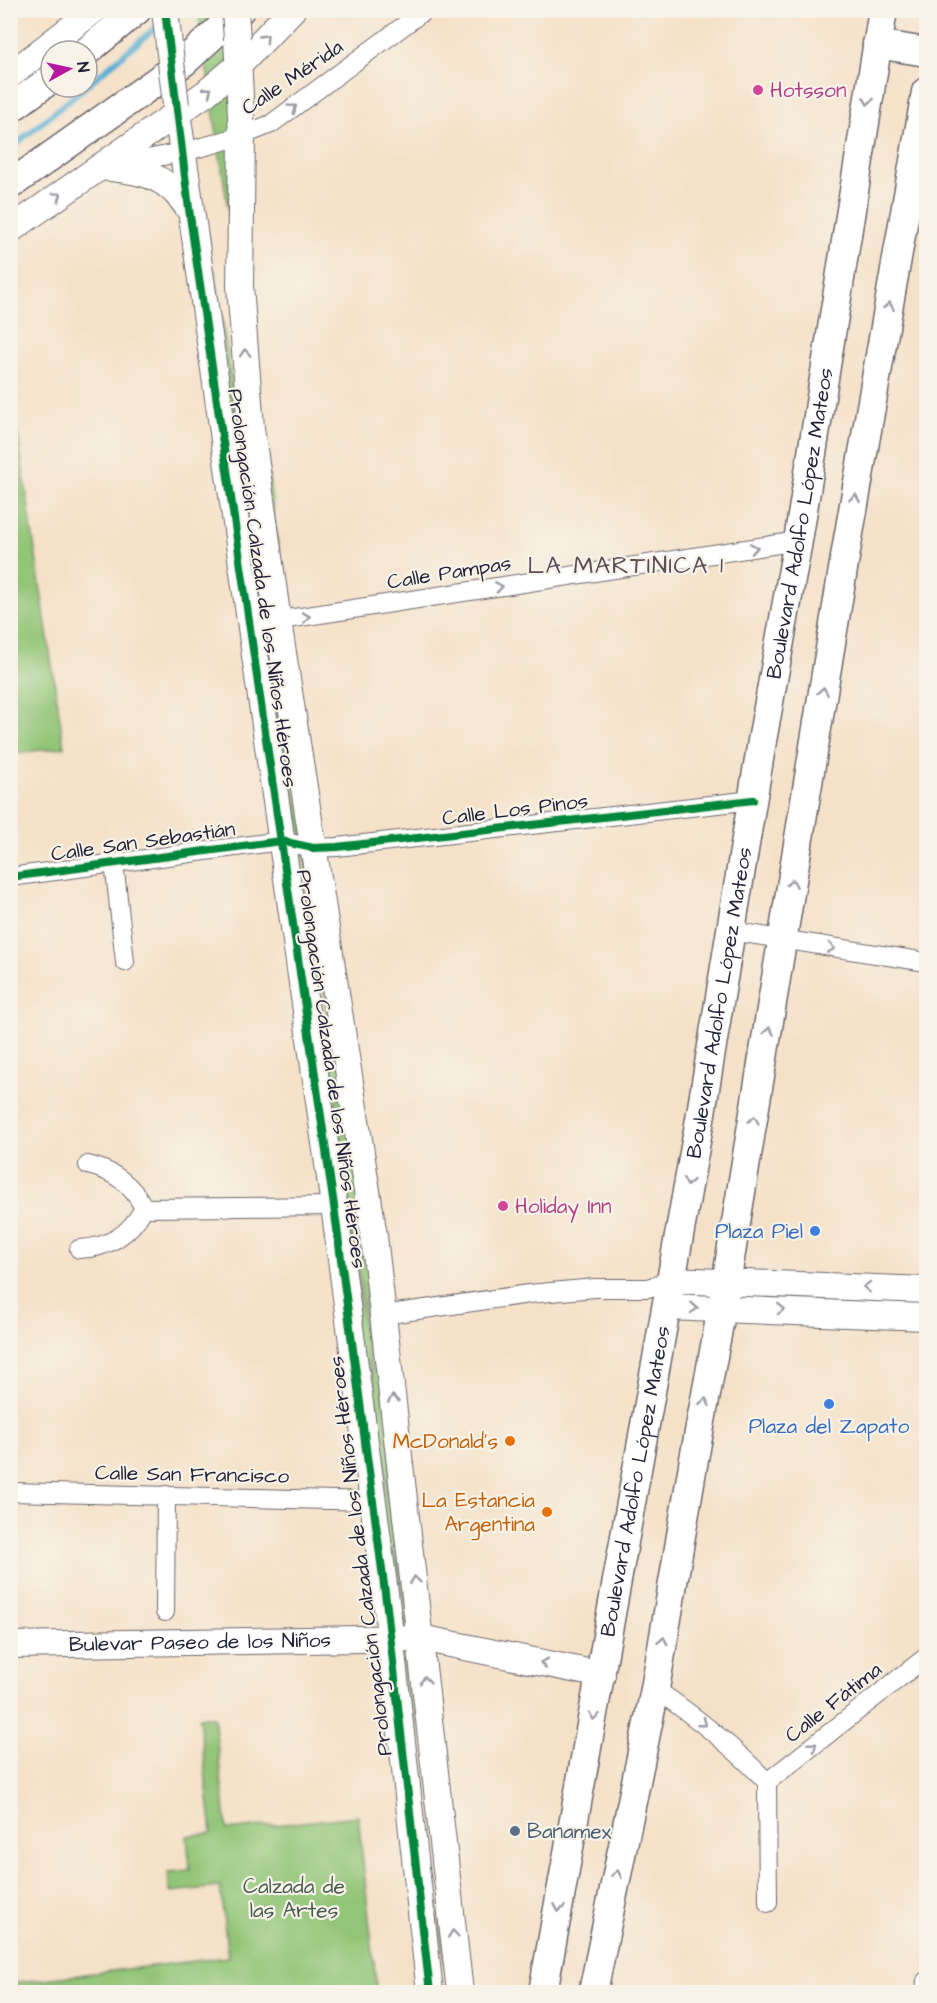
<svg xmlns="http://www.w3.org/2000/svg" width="937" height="2003" font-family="'Architects Daughter',sans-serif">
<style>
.green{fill:#92c577;stroke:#5a7459;stroke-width:1.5}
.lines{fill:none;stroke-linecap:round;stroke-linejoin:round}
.stream{stroke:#56afd3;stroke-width:6}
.street-casing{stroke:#6c656c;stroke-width:20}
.secondary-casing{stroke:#6c656c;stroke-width:28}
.primary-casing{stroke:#6c656c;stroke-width:31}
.street{stroke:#fff;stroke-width:18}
.secondary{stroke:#fff;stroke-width:26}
.primary{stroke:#fff;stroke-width:28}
.secondary-bridge-casing{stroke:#6c656c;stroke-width:28;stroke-linecap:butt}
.secondary-bridge{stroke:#fff;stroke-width:26}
.cycleway-casing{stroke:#f7f3e8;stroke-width:11}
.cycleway{stroke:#00873e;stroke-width:8}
.oneway{stroke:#9c9ca7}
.hotel-dot{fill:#d1479c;stroke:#f7f3e8;stroke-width:2}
.shop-dot{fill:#3f7fe0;stroke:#f7f3e8;stroke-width:2}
.food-dot{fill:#e8710a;stroke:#f7f3e8;stroke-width:2}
.service-dot{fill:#5c6f8a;stroke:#f7f3e8;stroke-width:2}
.labels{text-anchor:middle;stroke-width:4.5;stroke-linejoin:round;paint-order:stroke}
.street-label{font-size:21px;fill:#22223b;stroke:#f7f3e8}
.hotel-label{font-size:21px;fill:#b23c85;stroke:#f7f3e8;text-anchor:start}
.shop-label{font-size:21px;fill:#366cbe;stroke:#f7f3e8;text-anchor:end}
.food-label{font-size:21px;fill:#c56008;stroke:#f7f3e8;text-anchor:end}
.service-label{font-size:21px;fill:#4e5e75;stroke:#f7f3e8;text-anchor:start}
.park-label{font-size:21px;fill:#495b50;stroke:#f7f3e8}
.quarter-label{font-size:24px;letter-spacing:1.5px;fill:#5e4c5a;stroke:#f7f3e8}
</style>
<rect width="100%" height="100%" fill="#f7f3e8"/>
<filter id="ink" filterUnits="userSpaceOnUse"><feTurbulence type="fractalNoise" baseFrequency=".0167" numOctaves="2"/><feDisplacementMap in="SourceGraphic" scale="12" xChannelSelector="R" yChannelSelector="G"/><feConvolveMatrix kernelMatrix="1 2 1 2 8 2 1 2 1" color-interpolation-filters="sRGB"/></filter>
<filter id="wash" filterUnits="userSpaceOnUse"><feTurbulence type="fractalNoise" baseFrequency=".008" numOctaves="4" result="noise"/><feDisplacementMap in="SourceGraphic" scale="24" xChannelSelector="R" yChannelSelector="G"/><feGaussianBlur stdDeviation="1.35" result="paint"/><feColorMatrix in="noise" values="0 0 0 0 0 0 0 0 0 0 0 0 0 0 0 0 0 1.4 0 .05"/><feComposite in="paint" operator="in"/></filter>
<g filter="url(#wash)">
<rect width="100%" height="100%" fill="#f5e1c8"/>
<path class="green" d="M198 11H231L258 397 352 1099 416 1695 330 1057 321 962 276 683 407 1643 449 1992 334 1206 207 272 215 271 262 581 229 215Z
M17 429 64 747 11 754 10 430Z
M199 1717H214L227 1830 358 1816 377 1992H11V1983L228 1957 220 1887 170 1892 168 1872 190 1870 187 1836 212 1833Z"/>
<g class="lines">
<path class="stream" d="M87 85 160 24
M10 149 85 87"/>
</g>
</g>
<g filter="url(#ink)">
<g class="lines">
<defs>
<path id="street" d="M119 164C172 155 222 145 271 124L425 10
M248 625 798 541
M114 862 125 962
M10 877 281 841 313 848 337 847 753 800
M731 931 926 962
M88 1165C114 1171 132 1184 144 1208
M144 1208 334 1206
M79 1249C110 1248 130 1234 144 1208
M383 1315 529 1294 595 1288H648L671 1280
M10 1492 373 1501
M165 1612 166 1495
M655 1689C696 1717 733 1746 767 1782
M767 1782 926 1657
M767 1782 768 1903
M925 1992 926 1981"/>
<g id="secondary">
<path d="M237 39 242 136 240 286 251 428 278 621 374 1236 460 1992"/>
<path d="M10 75 94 10"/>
<path d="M176 105 334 1206 387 1608 430 1992"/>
<path d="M100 167C141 171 165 173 189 209"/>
<path d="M10 230 206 93 238 66 292 10"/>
<path d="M671 1280 926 1290"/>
<path d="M666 1307 926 1317"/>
<path id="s1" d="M10 1645 421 1638 602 1675"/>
</g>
<g id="primary">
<path d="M877 44 926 52"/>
<path d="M87 51 137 10"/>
<path d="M10 109 51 79"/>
<path d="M10 185 185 61 240 10"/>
<path id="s2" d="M543 1992 699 1125 762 741 798 541 883 10"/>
<path d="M593 1992 655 1689 694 1459 722 1308 848 539 926 92"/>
</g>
</defs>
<use href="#street" class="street-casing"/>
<use href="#secondary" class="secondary-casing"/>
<use href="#primary" class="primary-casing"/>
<use href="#street" class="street"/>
<use href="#secondary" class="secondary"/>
<use href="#primary" class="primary"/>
<defs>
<path id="secondary-bridge" d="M165 10 176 105
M235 10 237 39"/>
</defs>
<use href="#secondary-bridge" class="secondary-bridge-casing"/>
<use href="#secondary-bridge" class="secondary-bridge"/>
<defs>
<path id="cycleway" d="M165 10 189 209 334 1206 387 1608 430 1992
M10 877 281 841 313 848 337 847 753 800"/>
</defs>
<use href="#cycleway" class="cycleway-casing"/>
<use href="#cycleway" class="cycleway"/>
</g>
<defs><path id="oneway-chevron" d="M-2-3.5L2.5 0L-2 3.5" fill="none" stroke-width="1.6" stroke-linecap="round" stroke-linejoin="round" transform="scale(1.5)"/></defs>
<g class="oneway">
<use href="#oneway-chevron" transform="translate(265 38) rotate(-46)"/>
<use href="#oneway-chevron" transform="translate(208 91) rotate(-39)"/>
<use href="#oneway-chevron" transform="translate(868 101) rotate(99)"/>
<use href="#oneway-chevron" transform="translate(293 108) rotate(-37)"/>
<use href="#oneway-chevron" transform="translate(58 196) rotate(-35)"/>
<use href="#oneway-chevron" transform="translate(889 306) rotate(-80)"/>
<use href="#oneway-chevron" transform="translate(245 353) rotate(-94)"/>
<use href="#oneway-chevron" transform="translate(855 498) rotate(-80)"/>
<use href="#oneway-chevron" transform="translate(754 548) rotate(-9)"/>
<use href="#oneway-chevron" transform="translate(499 587) rotate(-9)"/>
<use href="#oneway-chevron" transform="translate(306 617) rotate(-9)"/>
<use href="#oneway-chevron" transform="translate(823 691) rotate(-81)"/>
<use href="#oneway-chevron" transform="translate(792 883) rotate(-81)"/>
<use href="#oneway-chevron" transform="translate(831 948) rotate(8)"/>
<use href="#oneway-chevron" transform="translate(769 1031) rotate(-81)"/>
<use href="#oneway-chevron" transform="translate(754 1120) rotate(-79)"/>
<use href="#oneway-chevron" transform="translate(688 1182) rotate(100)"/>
<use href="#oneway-chevron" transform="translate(867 1287) rotate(-178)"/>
<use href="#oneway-chevron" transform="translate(694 1308) rotate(2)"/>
<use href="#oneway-chevron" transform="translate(781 1309) rotate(2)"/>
<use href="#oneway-chevron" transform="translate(393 1399) rotate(-97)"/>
<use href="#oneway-chevron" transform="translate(705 1402) rotate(-79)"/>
<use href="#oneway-chevron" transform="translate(415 1580) rotate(-97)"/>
<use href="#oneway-chevron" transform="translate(663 1641) rotate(-80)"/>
<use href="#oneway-chevron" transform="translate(544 1663) rotate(-168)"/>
<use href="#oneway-chevron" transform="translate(425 1680) rotate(-96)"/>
<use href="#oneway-chevron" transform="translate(594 1716) rotate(100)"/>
<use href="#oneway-chevron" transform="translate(703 1723) rotate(38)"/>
<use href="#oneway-chevron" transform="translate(813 1746) rotate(-38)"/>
<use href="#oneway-chevron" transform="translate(617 1874) rotate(-78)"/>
<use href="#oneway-chevron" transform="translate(559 1908) rotate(100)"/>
<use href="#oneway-chevron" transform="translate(453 1934) rotate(-96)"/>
</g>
</g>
<g class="hotel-dot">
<circle cx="758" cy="90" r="6"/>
<circle cx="503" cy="1206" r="6"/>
</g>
<g class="shop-dot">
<circle cx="815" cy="1231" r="6"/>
<circle cx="829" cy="1404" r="6"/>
</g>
<g class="food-dot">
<circle cx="510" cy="1441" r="6"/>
<circle cx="547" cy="1512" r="6"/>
</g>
<circle class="service-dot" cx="515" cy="1831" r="6"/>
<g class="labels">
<g class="street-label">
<text transform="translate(292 77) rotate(-34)" y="7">Calle Mérida</text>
<text dy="7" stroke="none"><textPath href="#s2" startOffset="1491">Boulevard Adolfo López Mateos</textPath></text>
<text transform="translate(449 572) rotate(-9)" y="7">Calle Pampas</text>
<text transform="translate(263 588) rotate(82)" y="7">Prolongación Calzada de los Niños Héroes</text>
<text transform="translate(515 809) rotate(-7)" y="7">Calle Los Pinos</text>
<text transform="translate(143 841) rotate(-8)" y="7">Calle San Sebastián</text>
<text dy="7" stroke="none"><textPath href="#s2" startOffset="1005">Boulevard Adolfo López Mateos</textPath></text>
<text transform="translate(332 1069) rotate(82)" y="7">Prolongación Calzada de los Niños Héroes</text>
<text transform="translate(192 1474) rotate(1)" y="7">Calle San Francisco</text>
<text dy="7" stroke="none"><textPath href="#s2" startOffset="519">Boulevard Adolfo López Mateos</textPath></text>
<text transform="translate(360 1556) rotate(-97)" y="7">Prolongación Calzada de los Niños Héroes</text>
<text dy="7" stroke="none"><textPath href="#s1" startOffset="190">Bulevar Paseo de los Niños</textPath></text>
<text transform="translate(833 1702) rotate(-38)" y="7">Calle Fátima</text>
</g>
<g class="hotel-label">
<text x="770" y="97">Hotsson</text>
<text x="515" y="1213">Holiday Inn</text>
</g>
<g class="shop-label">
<text x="803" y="1238">Plaza Piel</text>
<text x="829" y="1433" text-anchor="middle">Plaza del Zapato</text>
</g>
<g class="food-label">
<text x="498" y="1448">McDonald's</text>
<text x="535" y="1507">La Estancia<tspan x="535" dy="24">Argentina</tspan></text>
</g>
<g class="service-label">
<text x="527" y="1838">Banamex</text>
</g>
<g class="park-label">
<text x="294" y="1893">Calzada de<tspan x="294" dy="24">las Artes</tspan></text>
</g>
<g class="quarter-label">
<text x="626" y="573">LA MARTINICA 1</text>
</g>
</g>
<rect width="937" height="2003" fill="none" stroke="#f7f3e8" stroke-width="36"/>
<g transform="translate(69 69) rotate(82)"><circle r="28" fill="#f7f3e8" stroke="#a29fa3" stroke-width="1.5"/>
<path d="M0-4.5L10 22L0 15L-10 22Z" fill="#b5179e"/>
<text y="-9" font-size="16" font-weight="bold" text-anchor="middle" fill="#22223b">N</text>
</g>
</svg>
